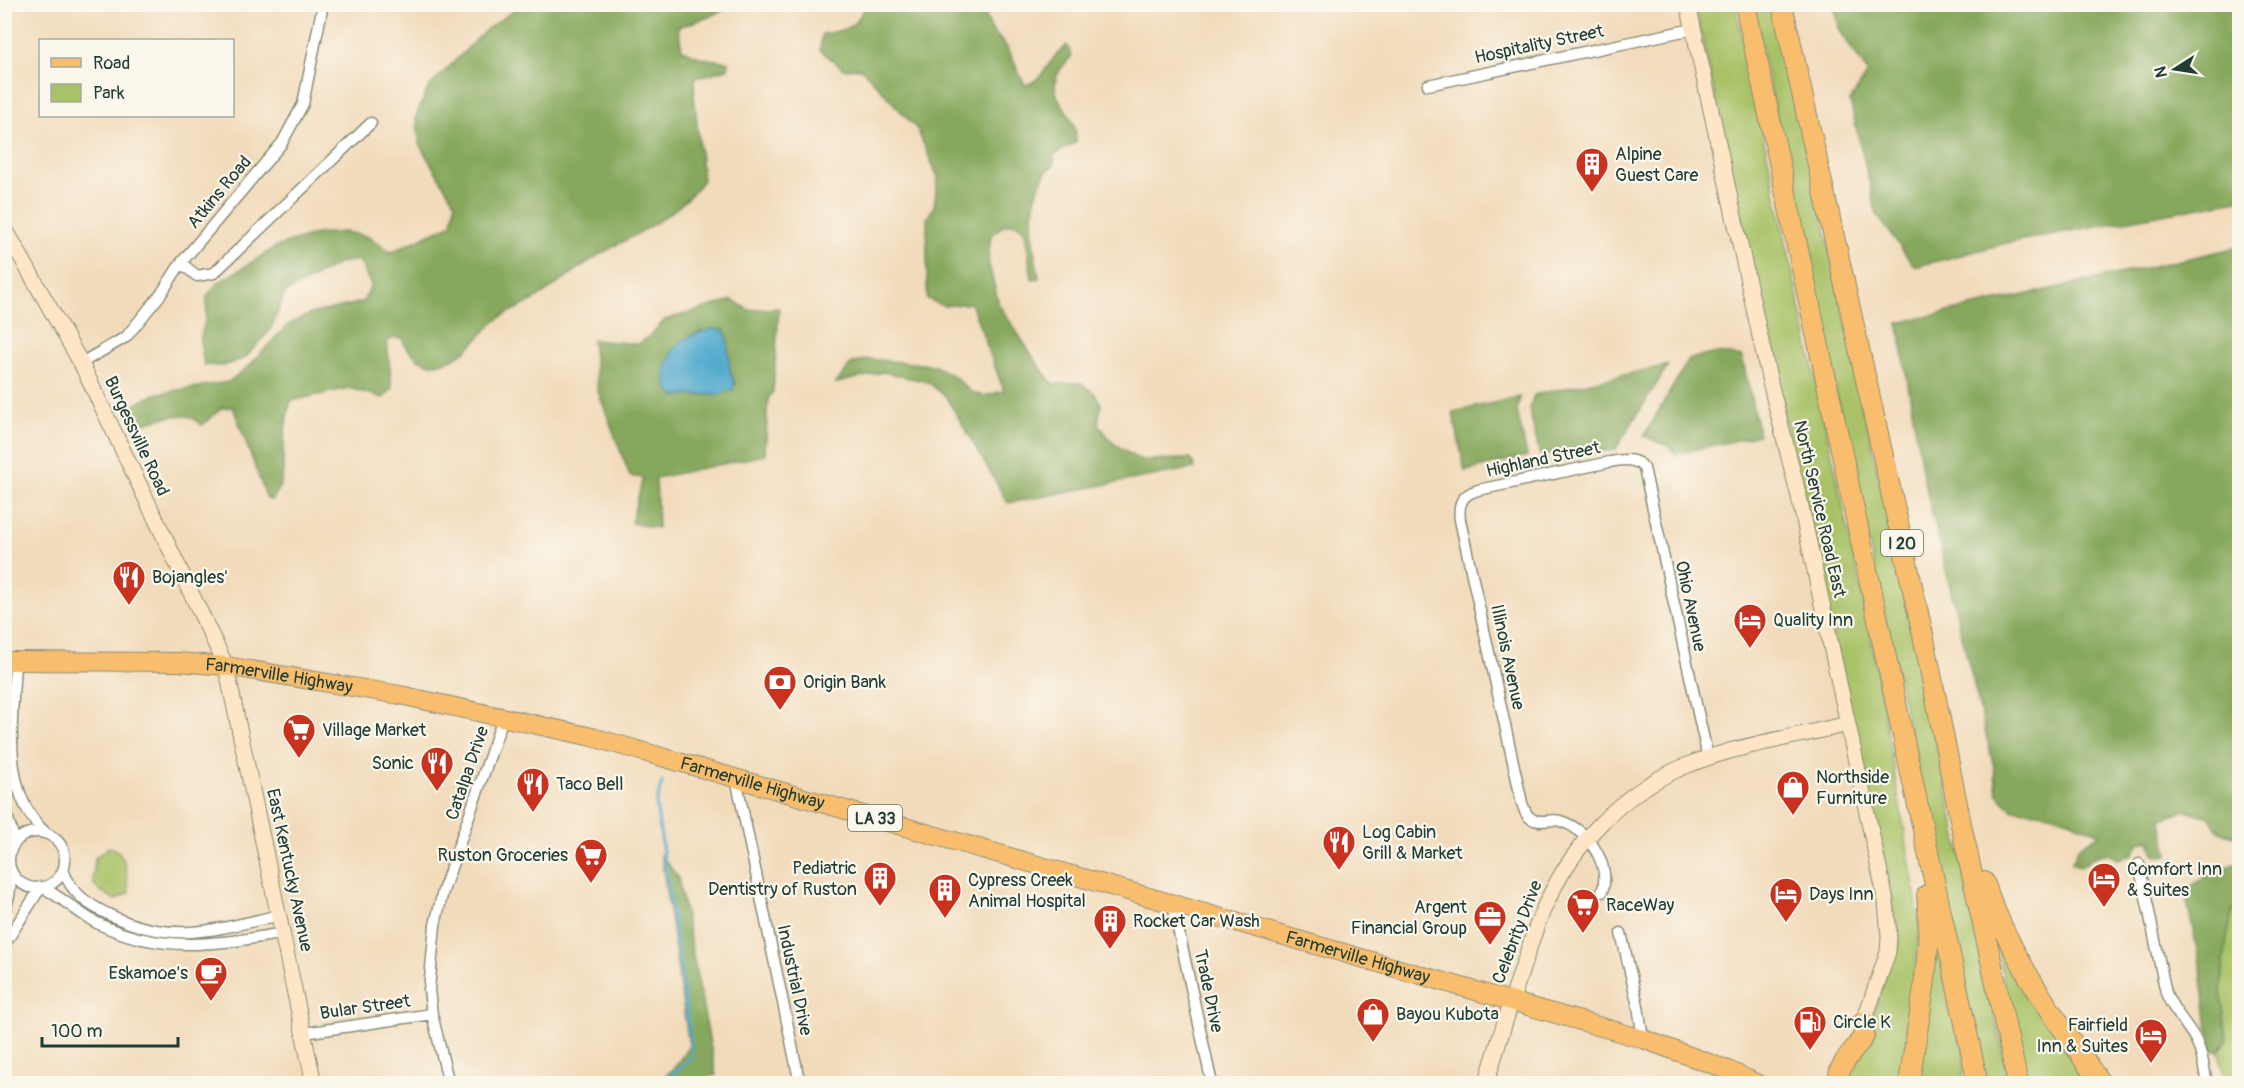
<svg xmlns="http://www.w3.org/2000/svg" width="2244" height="1088" font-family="Pangolin,sans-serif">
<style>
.green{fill:#a9c268;stroke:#64804e;stroke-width:1.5}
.forest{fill:#86a85c;stroke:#527248;stroke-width:1.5;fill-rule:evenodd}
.water{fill:#4fa9cd;stroke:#377380;stroke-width:1.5}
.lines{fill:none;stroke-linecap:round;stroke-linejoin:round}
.stream{stroke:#4fa9cd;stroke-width:3}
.street-casing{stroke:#888c78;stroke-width:13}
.secondary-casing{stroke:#888c78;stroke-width:17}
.primary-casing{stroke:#888c78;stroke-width:20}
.highway-casing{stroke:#888c78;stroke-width:22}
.street{stroke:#fff;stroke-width:10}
.secondary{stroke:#fde5c5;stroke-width:15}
.primary{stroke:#f9be6d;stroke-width:18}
.highway{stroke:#f9be6d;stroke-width:20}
.labels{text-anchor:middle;stroke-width:4.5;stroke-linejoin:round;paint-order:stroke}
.shield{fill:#fbf7ec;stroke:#61756b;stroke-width:1.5}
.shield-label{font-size:16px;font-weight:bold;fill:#1f3d34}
.street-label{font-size:18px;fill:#1f3d34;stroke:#fbf7ec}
.poi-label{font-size:18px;fill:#1f3d34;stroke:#fbf7ec;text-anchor:start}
</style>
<rect width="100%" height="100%" fill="#fbf7ec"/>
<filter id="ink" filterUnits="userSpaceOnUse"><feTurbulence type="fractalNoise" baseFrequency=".0167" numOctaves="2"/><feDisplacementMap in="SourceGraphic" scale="12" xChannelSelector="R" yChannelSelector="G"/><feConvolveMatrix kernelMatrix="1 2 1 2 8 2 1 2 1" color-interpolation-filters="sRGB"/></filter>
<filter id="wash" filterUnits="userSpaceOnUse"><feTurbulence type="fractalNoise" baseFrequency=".008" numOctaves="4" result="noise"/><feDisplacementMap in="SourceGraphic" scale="24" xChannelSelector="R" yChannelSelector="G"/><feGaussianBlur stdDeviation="1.35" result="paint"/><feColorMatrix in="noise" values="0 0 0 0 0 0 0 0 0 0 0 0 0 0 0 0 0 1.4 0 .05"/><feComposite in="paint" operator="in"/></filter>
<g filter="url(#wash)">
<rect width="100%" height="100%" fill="#f2dbbb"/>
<path class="green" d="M1695 5H1735L1871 636 1915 893 1920 928 1903 1083H1840L1866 1040 1874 1031V1010L1890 963 1899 949V928L1892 911Z
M1752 5H1777L2010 1083H1986Z
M109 847C128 850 126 878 129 893L115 900 95 887 93 879 95 858Z
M2239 903V1083H2226L2219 1052 2227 1039 2221 992 2226 943 2232 912Z
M1992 926 2094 1083H2026Z
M1934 928 1964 1056 1963 1083 1912 1084Z"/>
<path class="forest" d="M522 5H735L706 18 678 27 682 50 702 58 729 62 728 69 695 78 694 96 703 180C679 215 634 235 597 256 576 269 558 285 537 298 526 305 512 310 501 317 479 332 471 356 440 363 422 368 409 352 401 338H394L387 341 392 389 383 398 349 388 291 401C287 414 285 427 284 440 282 461 287 482 272 500L267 499 233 407 222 408 202 425C199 423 194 418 190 417 178 412 150 422 137 424L129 417 130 407 155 394 228 382 249 366 286 326 310 314 363 302 371 285 359 260 340 263 285 293 271 329 245 358 223 366 204 365 200 341 206 317 207 296 218 283 276 247 316 234 346 232 369 237 391 252 452 224 455 203 420 146 416 116 428 88 487 29Z
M868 5H981L992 30 1006 46 1025 85C1039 82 1045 69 1053 59 1056 53 1062 50 1067 45L1072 56C1030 97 1079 104 1076 142L1054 155V165C1046 170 1044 175 1040 184 1027 216 1033 245 1039 278L1032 279 1025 232 1022 227 1013 223 1002 226 991 236 988 260 999 305 1039 366 1053 384 1081 383 1095 394 1101 404 1098 424 1113 443 1139 460 1191 459 1195 468 1008 503 947 398 928 382 883 372 836 383 851 364 868 359 933 365 954 376 971 392 984 396 1004 391 971 303 944 306 927 299V219L934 206 938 177 917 129 861 68 844 69 820 50 822 34C835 31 849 31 857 20 862 14 862 8 868 5Z
M1834 5H2239V200L2011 242 1915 267 1877 215 1850 101 1868 73 1840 31Z
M2239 247V837C2224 834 2216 832 2210 817L2185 810 2161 820 2168 855 2159 856 2154 853 2150 840 2138 843 2133 855 2117 859 2109 853 2096 856 2080 867 2072 863 2078 848 2100 834C2066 818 2051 811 2012 810L1997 793 1994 767 1923 476 1898 323Z
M732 300 749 310 779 308 773 392 768 399 765 455 656 478 658 528 631 523 643 478 630 476 598 391 592 340 639 344 648 337 665 320ZM724 331 727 336 730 372 735 384 720 394 674 396 675 348 699 332Z
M1718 353 1742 357 1759 435 1676 454 1668 446 1644 436 1689 359Z
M1668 365 1615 450 1540 455 1529 409 1534 395Z
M1520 397 1517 411 1527 456 1465 471 1453 412Z
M661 855 678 877 716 1075 704 1078 705 1083H657L675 1067 689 1046Z
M2239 862V903L2232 912 2226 943 2221 992 2227 1039 2219 1052 2212 1050 2209 1037 2201 969 2185 891 2207 875Z"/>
<path class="water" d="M713 329 724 330 727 336 730 372 735 384 732 390 720 394 674 396C660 385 665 362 675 348 683 337 700 332 713 329Z"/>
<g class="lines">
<path class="stream" d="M662 782 656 804 692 1051 689 1060 662 1084"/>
</g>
</g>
<g filter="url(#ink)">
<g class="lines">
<defs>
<path id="street" d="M1428 85 1693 29
M181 263 197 276 214 273 371 123
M81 363 126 337 161 294 181 263 282 143 303 104 323 4
M15 661C13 716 0 794 46 833
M736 778 800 1084
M4 806 13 835V845
M9 860a28 28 0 1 1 56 0a28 28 0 1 1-56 0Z
M2139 864 2166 993C2172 1009 2185 1022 2194 1037 2202 1051 2204 1068 2207 1084
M63 870C72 894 88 905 112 916 174 945 217 929 280 915
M1602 892C1612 865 1587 828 1560 821 1551 818 1540 824 1532 819 1526 816 1524 809 1522 803L1460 520C1458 504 1461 495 1478 490L1610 462C1622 460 1635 457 1644 468L1708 758
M1173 905 1212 1084
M4 914 9 896 12 873
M1621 933 1638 1006 1643 1039
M4 945 41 887C61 896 76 912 95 922 157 954 219 945 284 933
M304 1033 432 1014
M449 1084 432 1014 429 990 435 925 443 891 503 718"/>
<path id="secondary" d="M1688 4 1769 378 1799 497 1886 901 1889 937 1888 952 1864 1021
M4 227 81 363 226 666 314 1084
M1486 1084C1498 1044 1510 1005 1523 966 1530 946 1536 925 1545 906 1573 844 1620 794 1683 767 1735 745 1793 738 1847 724"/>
<g id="primary">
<path id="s1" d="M4 661 178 662 226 666 400 695 592 737 1643 1039 1728 1070 1758 1084"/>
</g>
<path id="highway" d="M1745 4 1978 1084
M1782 4 1925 644 1962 829 2018 1084
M1984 882C2011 960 2055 1017 2101 1084
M1837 1084 1840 1070 1845 1061 1864 1036V1021
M1909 1084C1917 1022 1934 957 1927 895"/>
</defs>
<use href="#street" class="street-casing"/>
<use href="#secondary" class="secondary-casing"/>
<use href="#primary" class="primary-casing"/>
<use href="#highway" class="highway-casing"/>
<use href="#street" class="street"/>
<use href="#secondary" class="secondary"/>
<use href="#primary" class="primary"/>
<use href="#highway" class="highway"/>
</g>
</g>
<defs>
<symbol id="building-pin" viewBox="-11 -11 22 30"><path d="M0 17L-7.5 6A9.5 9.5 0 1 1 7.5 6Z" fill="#c8321e" stroke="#fbf7ec"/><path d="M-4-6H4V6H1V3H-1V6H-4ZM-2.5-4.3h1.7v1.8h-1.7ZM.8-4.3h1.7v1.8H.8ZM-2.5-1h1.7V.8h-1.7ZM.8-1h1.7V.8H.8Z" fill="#fff"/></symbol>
<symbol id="restaurant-pin" viewBox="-11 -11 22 30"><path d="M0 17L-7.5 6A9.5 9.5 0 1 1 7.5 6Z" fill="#c8321e" stroke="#fbf7ec"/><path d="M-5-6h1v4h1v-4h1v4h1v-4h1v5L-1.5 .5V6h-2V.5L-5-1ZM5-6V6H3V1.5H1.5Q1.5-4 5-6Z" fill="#fff"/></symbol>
<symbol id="hotel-pin" viewBox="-11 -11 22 30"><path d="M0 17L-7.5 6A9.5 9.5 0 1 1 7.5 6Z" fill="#c8321e" stroke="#fbf7ec"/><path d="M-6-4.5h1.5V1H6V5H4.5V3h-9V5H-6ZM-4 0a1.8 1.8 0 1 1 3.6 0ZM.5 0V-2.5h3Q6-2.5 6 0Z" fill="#fff"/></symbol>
<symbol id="bank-pin" viewBox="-11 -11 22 30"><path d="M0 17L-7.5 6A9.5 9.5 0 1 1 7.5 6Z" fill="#c8321e" stroke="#fbf7ec"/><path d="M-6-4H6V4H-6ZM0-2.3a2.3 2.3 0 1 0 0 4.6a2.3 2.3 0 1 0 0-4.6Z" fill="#fff"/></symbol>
<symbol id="supermarket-pin" viewBox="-11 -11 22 30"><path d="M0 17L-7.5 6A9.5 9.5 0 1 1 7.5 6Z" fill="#c8321e" stroke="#fbf7ec"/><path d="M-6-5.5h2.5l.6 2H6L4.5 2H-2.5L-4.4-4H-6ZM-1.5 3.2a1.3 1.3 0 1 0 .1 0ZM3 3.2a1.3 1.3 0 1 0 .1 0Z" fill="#fff"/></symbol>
<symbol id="shop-pin" viewBox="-11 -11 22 30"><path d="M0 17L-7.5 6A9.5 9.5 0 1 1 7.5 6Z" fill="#c8321e" stroke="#fbf7ec"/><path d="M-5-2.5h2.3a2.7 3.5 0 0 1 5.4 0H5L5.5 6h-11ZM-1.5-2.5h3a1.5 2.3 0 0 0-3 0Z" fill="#fff"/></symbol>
<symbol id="office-pin" viewBox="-11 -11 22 30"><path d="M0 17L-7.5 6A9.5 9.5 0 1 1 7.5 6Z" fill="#c8321e" stroke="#fbf7ec"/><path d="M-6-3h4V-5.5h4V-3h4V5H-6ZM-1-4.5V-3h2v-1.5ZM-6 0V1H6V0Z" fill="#fff"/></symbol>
<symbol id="cafe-pin" viewBox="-11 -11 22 30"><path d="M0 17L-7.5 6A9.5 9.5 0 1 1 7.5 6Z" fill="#c8321e" stroke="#fbf7ec"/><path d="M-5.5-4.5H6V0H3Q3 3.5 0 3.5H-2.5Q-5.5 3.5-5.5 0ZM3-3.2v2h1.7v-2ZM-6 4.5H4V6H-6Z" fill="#fff"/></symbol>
<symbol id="fuel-pin" viewBox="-11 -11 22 30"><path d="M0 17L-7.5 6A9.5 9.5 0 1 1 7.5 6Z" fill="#c8321e" stroke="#fbf7ec"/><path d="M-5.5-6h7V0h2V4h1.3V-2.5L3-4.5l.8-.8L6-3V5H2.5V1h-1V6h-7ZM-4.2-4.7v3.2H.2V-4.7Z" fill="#fff"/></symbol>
</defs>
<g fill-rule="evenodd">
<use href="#building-pin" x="1573" y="145" width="38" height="52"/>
<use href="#restaurant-pin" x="110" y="558" width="38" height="52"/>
<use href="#hotel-pin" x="1731" y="601" width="38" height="52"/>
<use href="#bank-pin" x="761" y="663" width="38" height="52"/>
<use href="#supermarket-pin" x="280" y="711" width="38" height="52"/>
<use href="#restaurant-pin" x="418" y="744" width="38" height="52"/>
<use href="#restaurant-pin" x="514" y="765" width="38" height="52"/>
<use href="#shop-pin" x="1774" y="768" width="38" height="52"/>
<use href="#restaurant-pin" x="1320" y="823" width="38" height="52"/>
<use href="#supermarket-pin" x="572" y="836" width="38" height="52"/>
<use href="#building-pin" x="861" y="859" width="38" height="52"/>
<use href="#hotel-pin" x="2085" y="860" width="38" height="52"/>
<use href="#building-pin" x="926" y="871" width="38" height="52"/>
<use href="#hotel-pin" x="1767" y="875" width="38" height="52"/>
<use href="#supermarket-pin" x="1564" y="886" width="38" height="52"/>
<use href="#office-pin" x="1471" y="898" width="38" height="52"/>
<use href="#building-pin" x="1091" y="902" width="38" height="52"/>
<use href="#cafe-pin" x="192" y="954" width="38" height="52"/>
<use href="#shop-pin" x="1354" y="995" width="38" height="52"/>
<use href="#fuel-pin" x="1791" y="1003" width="38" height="52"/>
<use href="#hotel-pin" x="2132" y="1016" width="38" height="52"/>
</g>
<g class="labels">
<g class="shield">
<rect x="1881" y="530" width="42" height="26" rx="4.5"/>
<rect x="848" y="805" width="54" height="26" rx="4.5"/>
</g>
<g class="shield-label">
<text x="1902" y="549">I 20</text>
<text x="875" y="824">LA 33</text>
</g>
<g class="street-label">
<text transform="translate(1539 44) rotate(-12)" y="6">Hospitality Street</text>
<text transform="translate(219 192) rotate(-50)" y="6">Atkins Road</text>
<text transform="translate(137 436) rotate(65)" y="6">Burgessville Road</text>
<text transform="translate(1543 459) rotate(-12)" y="6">Highland Street</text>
<text transform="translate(1820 509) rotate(77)" y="6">North Service Road East</text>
<text transform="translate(1691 606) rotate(78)" y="6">Ohio Avenue</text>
<text transform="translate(1508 657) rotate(78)" y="6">Illinois Avenue</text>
<text dy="6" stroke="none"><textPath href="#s1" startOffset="276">Farmerville Highway</textPath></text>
<text transform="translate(467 773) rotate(-71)" y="6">Catalpa Drive</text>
<text dy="6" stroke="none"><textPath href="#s1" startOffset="762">Farmerville Highway</textPath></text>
<text transform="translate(290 870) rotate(78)" y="6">East Kentucky Avenue</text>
<text transform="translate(1517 932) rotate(-69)" y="6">Celebrity Drive</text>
<text dy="6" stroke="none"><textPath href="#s1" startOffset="1392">Farmerville Highway</textPath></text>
<text transform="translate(795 980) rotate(78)" y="6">Industrial Drive</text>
<text transform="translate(1209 991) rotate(78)" y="6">Trade Drive</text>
<text transform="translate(365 1007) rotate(-8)" y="6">Bular Street</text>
</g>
<g class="poi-label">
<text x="1615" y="160">Alpine<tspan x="1615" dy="21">Guest Care</tspan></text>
<text x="152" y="583">Bojangles'</text>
<text x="1773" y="626">Quality Inn</text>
<text x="803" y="688">Origin Bank</text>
<text x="322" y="736">Village Market</text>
<text x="414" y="769" text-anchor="end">Sonic</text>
<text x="1816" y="783">Northside<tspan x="1816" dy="21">Furniture</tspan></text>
<text x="556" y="790">Taco Bell</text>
<text x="1362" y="838">Log Cabin<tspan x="1362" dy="21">Grill &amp; Market</tspan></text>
<text x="568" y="861" text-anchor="end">Ruston Groceries</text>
<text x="857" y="874" text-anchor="end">Pediatric<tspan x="857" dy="21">Dentistry of Ruston</tspan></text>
<text x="2127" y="875">Comfort Inn<tspan x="2127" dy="21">&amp; Suites</tspan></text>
<text x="968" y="886">Cypress Creek<tspan x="968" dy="21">Animal Hospital</tspan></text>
<text x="1809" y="900">Days Inn</text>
<text x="1606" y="911">RaceWay</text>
<text x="1467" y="913" text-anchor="end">Argent<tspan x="1467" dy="21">Financial Group</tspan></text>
<text x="1133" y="927">Rocket Car Wash</text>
<text x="188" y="979" text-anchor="end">Eskamoe's</text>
<text x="1396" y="1020">Bayou Kubota</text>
<text x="1833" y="1028">Circle K</text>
<text x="2128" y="1031" text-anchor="end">Fairfield<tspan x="2128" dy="21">Inn &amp; Suites</tspan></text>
</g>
</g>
<rect width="2244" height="1088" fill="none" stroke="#fbf7ec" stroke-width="24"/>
<rect x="39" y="39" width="195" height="78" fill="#fbf7ec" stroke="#a3ada2" stroke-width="1.5"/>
<rect x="51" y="58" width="30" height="9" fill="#f9be6d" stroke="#a3ada2" stroke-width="1.5"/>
<text x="93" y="69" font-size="18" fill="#1f3d34">Road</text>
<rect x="51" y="84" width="30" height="18" fill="#a9c268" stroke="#a3ada2" stroke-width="1.5"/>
<text x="93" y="99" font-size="18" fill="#1f3d34">Park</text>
<g transform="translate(2175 69) rotate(258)" stroke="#fbf7ec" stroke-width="4.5" paint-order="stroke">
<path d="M0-4.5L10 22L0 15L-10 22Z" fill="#1f3d34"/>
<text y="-9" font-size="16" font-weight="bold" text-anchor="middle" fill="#1f3d34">N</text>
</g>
<path d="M42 1037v9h136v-9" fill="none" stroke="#1f3d34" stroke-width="3"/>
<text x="51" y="1037" font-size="18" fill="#1f3d34" stroke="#fbf7ec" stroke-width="4.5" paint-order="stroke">100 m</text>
</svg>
